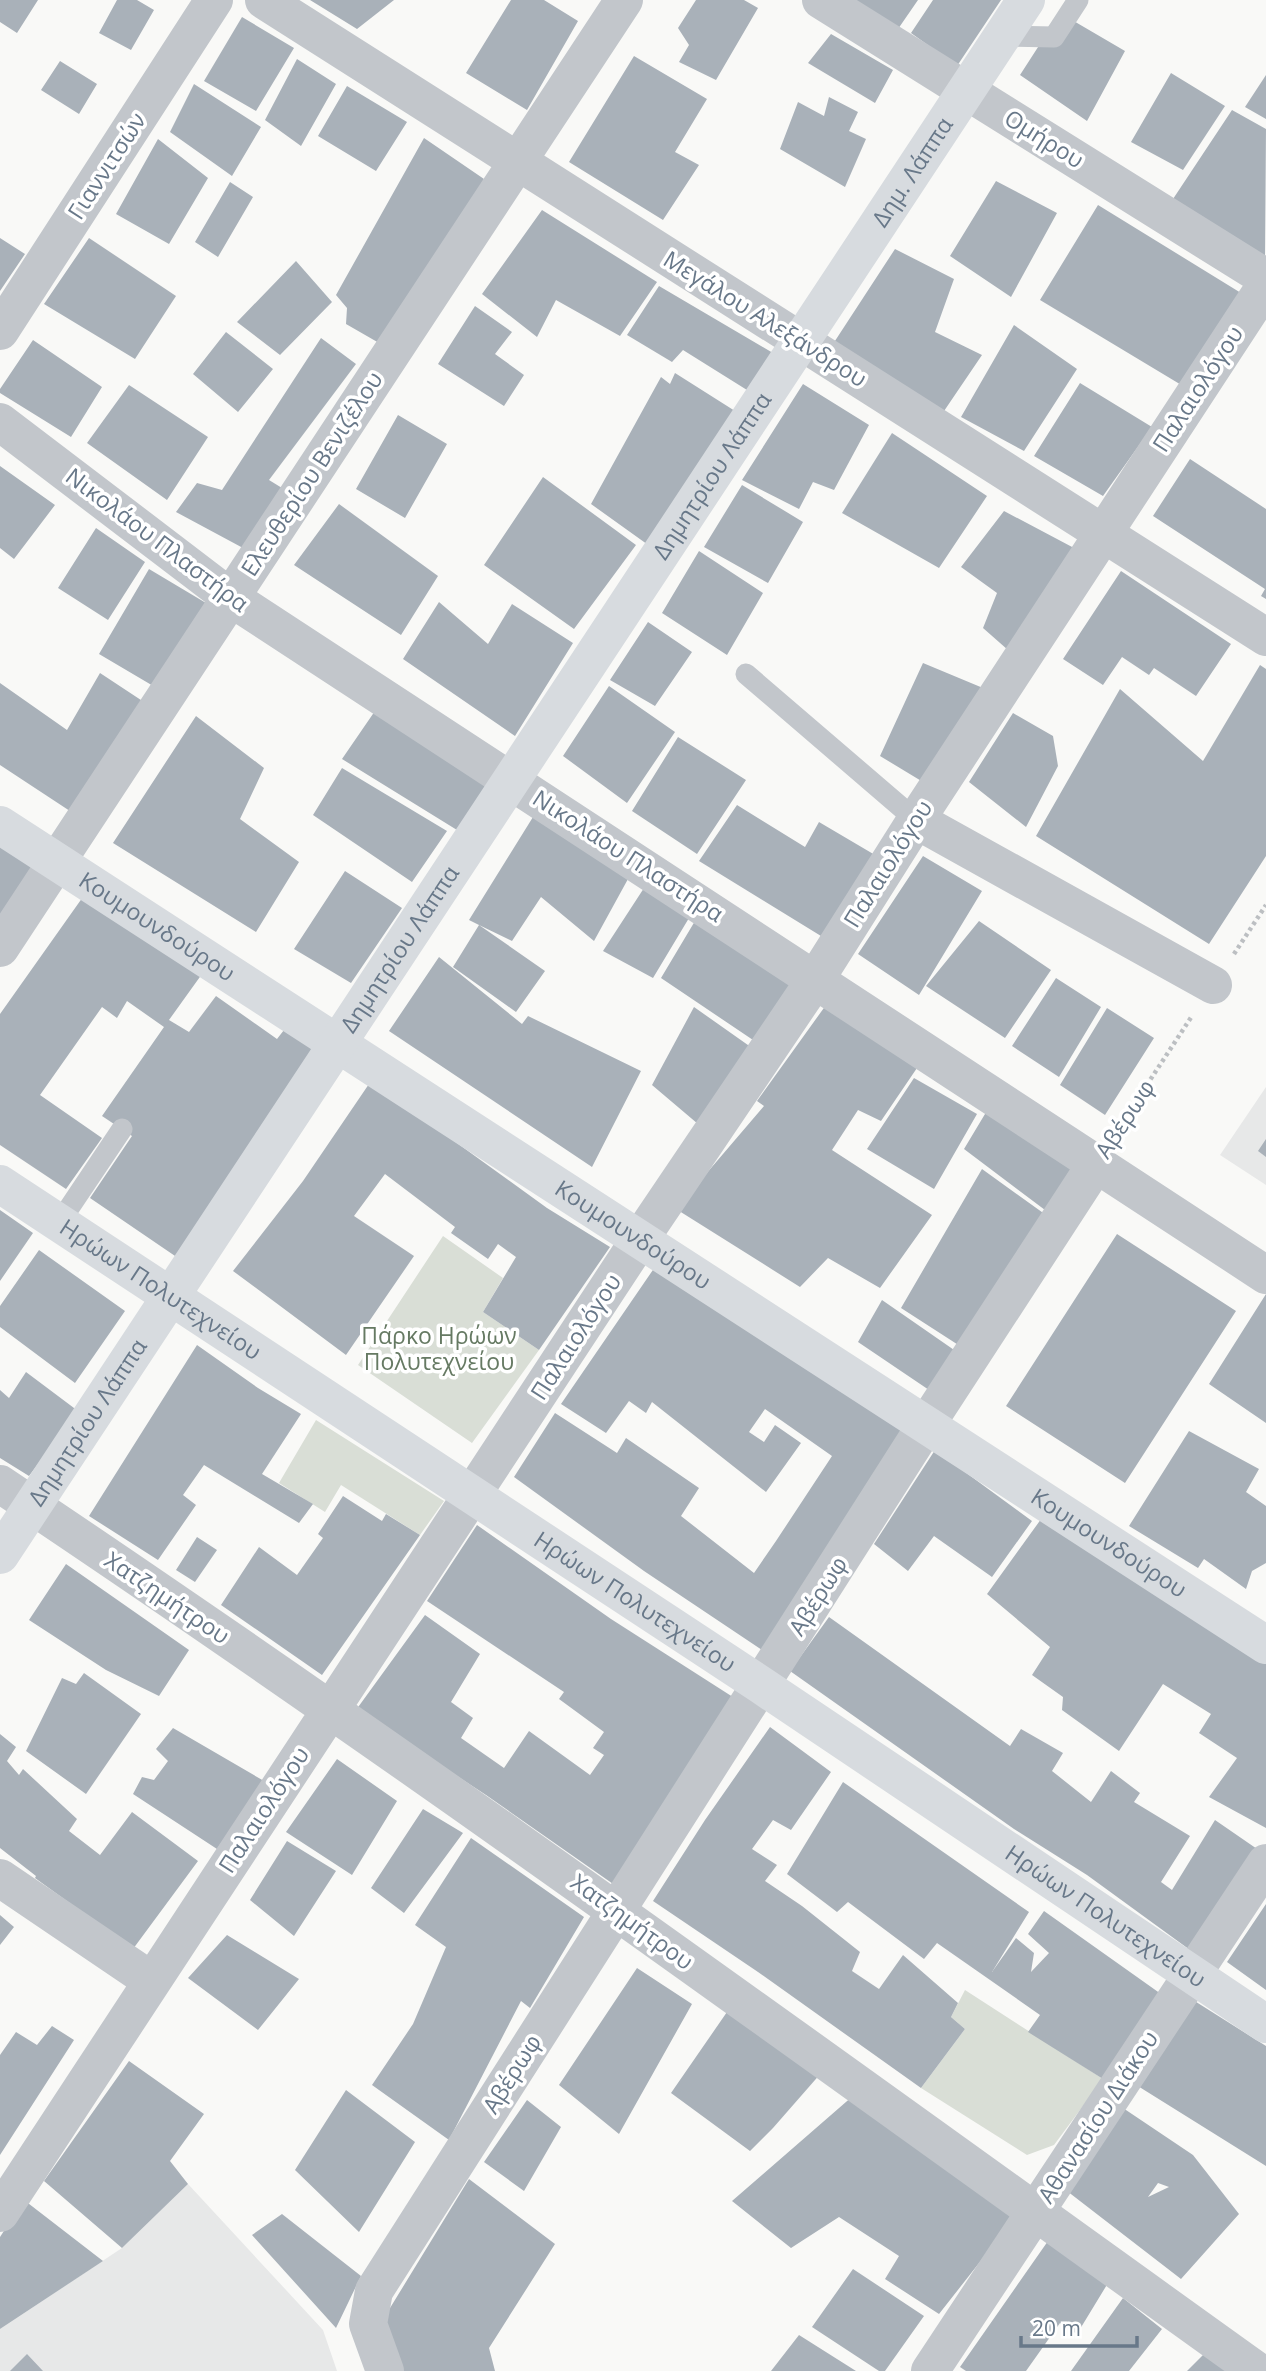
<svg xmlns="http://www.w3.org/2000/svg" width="1266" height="2371" font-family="'Open Sans',sans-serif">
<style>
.built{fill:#e7e8e8}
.green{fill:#d9ded6}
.building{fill:#a9b1b9;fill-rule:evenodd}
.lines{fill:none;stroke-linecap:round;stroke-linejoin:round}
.path{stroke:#bcbfc2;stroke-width:4.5;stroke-dasharray:3.5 3.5;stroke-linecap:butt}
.lane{stroke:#c2c6cb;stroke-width:21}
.street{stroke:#c2c6cb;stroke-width:38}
.secondary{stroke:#d7dbdf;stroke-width:38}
.labels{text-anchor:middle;stroke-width:7;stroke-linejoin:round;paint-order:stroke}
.street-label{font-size:23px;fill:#687889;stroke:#fff}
.park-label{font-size:23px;fill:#667a63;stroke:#fff}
</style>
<rect width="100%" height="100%" fill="#f9f9f7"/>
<path class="built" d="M1266 1087V1185L1220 1155Z
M188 2184 323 2330 337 2371H0V2329L122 2248Z"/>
<path class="green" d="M443 1236 503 1278 483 1312 539 1350 472 1443 358 1365Z
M316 1420 444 1501 420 1535 341 1485 325 1512 279 1483Z
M965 1990 1103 2079 1054 2145 1027 2155 921 2088 965 2029 951 2017Z"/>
<path class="building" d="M0 0H38L17 33 0 22Z
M117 0H137L154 10 131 50 99 33Z
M310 0H394L357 29Z
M511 0H544L578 21 527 110 466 73Z
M696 0H744L758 8 716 80 679 62 689 45 678 28Z
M853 0H918L898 29Z
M933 0H1001L957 66 911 33Z
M1060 13 1125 51 1087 121 1020 75Z
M242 17 294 48 256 111 204 81Z
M831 34 893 70 875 103 808 63Z
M634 56 707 99 675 152 699 165 663 220 569 162Z
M297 59 336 84 301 146 265 120Z
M60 61 97 84 79 114 41 90Z
M1171 73 1225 106 1183 170 1131 142Z
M1266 75V119L1245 107Z
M194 84 261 127 232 176 170 132Z
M347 86 407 122 376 171 318 136Z
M829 97 858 112 849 131 866 139 845 187 780 149 798 102 824 116Z
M1232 110 1266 129 1265 256 1173 199Z
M424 138 484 179 386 347 346 324 347 308 336 295Z
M158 139 208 178 169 244 116 214Z
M996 181 1057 213 1011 297 950 256Z
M230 182 253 197 218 257 195 242Z
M1098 205 1241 293 1183 386 1040 300Z
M542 210 657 282 620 336 556 300 537 337 482 294Z
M0 238 25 254 0 291Z
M89 238 176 296 135 359 44 304Z
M895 249 954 279 935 332 982 355 942 414 831 347Z
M296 261 332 302 280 355 237 322Z
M659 286 773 353 747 390 683 350 672 362 627 335Z
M475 306 512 332 495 354 524 375 504 406 438 364Z
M1014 325 1077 369 1024 451 961 417Z
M226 332 273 369 238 412 193 374Z
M321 338 356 364 269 480 282 488 243 548 176 512 197 483 222 490Z
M33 340 102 387 71 437 0 393V389Z
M675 373 735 411 651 547 591 504 661 377 670 384Z
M1080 383 1152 427 1103 496 1034 456Z
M803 384 869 425 834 490 813 482 799 509 742 480Z
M129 385 208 437 167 500 87 443Z
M398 415 447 444 405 518 356 489Z
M892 433 987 496 939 568 842 513Z
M1190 459 1266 509V599L1261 596 1265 589 1153 516Z
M0 466 55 505 14 559 0 548Z
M543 477 636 545 574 629 484 565Z
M742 485 803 522 768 583 704 547Z
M339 504 438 576 401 635 294 565Z
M1004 511 1074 548 1008 650 983 628 997 593 961 567Z
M96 528 145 562 108 620 58 588Z
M699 551 763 593 727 655 662 613Z
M149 569 211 606 160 690 99 654Z
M1121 571 1231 644 1196 696 1154 668 1149 675 1122 657 1103 685 1063 659Z
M439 602 488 644 512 604 573 643 515 736 403 659Z
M648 622 692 652 655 706 610 680Z
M923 663 983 688 923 782 880 756Z
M1260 665 1266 669V856L1209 944 1036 836 1120 689 1203 761Z
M100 673 147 704 76 815 0 765V683L67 730Z
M609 686 675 732 627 803 563 756Z
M377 708 488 782 457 830 342 759Z
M1013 713 1053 736 1058 766 1026 827 969 782Z
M196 716 264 768 240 819 299 862 256 932 113 843Z
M678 737 746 780 697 854 632 811Z
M342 768 447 831 412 882 313 815Z
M737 805 805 847 819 822 875 855 821 936 699 861Z
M533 817 628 879 594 941 541 897 512 941 479 925 545 971 516 1012 453 967 479 925 469 920Z
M0 832 47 861 0 932Z
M923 856 982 891 919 995 858 954Z
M345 871 402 908 351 983 294 949Z
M644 888 689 918 653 978 603 951Z
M85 894 202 974 169 1020 189 1032 216 996 277 1039 291 1021 322 1043 178 1258 90 1198 132 1136 102 1116 164 1027 127 1001 117 1018 102 1007 40 1095 102 1138 66 1189 0 1145V1014Z
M695 921 791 984 753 1040 661 978Z
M979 921 1051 970 1005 1038 926 986Z
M439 957 522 1024 528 1016 641 1071 592 1167 389 1031Z
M1056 978 1101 1007 1059 1077 1012 1046Z
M826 1005 917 1068 881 1121 858 1110 832 1150 932 1215 880 1288 828 1258 800 1287 676 1209 764 1106 757 1101Z
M694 1007 755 1050 698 1124 652 1085Z
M1107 1008 1154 1038 1105 1115 1060 1085Z
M914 1078 977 1114 934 1189 867 1149Z
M371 1081 547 1208 610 1247 539 1350 483 1312 516 1257 498 1244 488 1259 451 1233 455 1227 385 1174 354 1216 414 1256 346 1355 233 1271 303 1181Z
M988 1109 1080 1171 1053 1216 964 1149Z
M1266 1139V1157L1258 1151Z
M982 1169 1046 1215 963 1348 901 1308Z
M0 1210 33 1233 0 1281Z
M1117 1234 1236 1311 1125 1483 1006 1406Z
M39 1250 125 1311 75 1383 0 1327V1306Z
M657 1264 906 1431 762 1650 644 1571 514 1477 555 1413 617 1453 626 1438 699 1488 681 1516 754 1573 776 1541 832 1456 765 1409 749 1432 764 1442 775 1425 801 1443 766 1492 652 1402 646 1413 629 1401 606 1433 561 1404Z
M1266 1294V1423L1209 1384Z
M882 1300 957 1352 932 1392 858 1342Z
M197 1345 258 1388 301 1414 262 1474 313 1504 299 1523 204 1465 183 1495 196 1505 158 1560 89 1516Z
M26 1372 78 1411 29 1476 0 1458V1390L9 1398Z
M1189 1431 1259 1469 1246 1492 1266 1506V1563L1252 1571 1246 1589 1204 1559 1198 1568 1129 1526Z
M935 1450 1032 1521 992 1577 934 1536 908 1571 874 1544Z
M343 1496 382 1521 386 1514 420 1535 322 1675 221 1605 259 1547 297 1575 323 1538 318 1534Z
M1044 1515 1266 1663V1828L1209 1797 1237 1758 1199 1733 1211 1714 1163 1684 1119 1751 1062 1710 1063 1697 1032 1675 1050 1647 987 1594Z
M477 1525 611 1619 736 1699 616 1886 486 1795 356 1710 425 1615 480 1654 451 1702 473 1718 461 1738 504 1768 529 1731 590 1775 604 1755 593 1748 604 1732 559 1699 564 1692 427 1601Z
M197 1537 217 1550 195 1582 176 1570Z
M66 1564 189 1650 159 1696 106 1670 29 1620Z
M829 1617 1010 1746 1021 1729 1063 1753 1052 1771 1091 1802 1111 1771 1140 1793 1134 1802 1190 1836 1161 1882 1172 1890 1215 1820 1260 1851 1190 1950 1087 1875 1014 1829 790 1671Z
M84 1673 141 1714 86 1794 26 1751 62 1678 76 1684Z
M770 1727 831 1772 791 1830 773 1820 752 1849 777 1865 765 1881 802 1906 860 1952 852 1971 879 1989 903 1955 958 2003 951 2017 965 2029 921 2088 758 1972 653 1901 705 1820Z
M173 1728 264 1781 217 1849 133 1794 142 1777 154 1780 168 1761 156 1749Z
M0 1734 16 1747 7 1761 19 1775 23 1769 77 1819 69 1831 100 1855 132 1812 198 1861 133 1949 35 1878 36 1876 0 1848Z
M337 1759 397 1801 352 1875 286 1832Z
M843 1782 1029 1912 992 1972 1016 1938 1034 1953 1031 1972 1049 1953 1028 1934 1044 1911 1161 1994 1103 2079 1028 2032 1040 2015 937 1943 924 1959 848 1902 837 1912 787 1874Z
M423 1809 463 1833 404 1913 371 1888Z
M471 1838 584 1917 530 2008 521 2001 449 2140 372 2085 413 2024 446 1947 415 1925Z
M287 1841 336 1871 294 1936 250 1900Z
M1266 1904V1990L1227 1962Z
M0 1915 14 1927 0 1945Z
M227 1935 299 1979 258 2030 188 1978Z
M637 1968 692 2004 619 2134 559 2085Z
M1193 2000 1266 2046V2166L1133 2083Z
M727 2012 822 2072 773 2128 750 2151 671 2093Z
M52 2026 74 2040 0 2155V2055L16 2032 37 2045Z
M129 2061 204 2114 170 2161 188 2184 122 2248 44 2181Z
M346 2090 415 2142 359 2232 295 2170Z
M854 2095 1016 2216 939 2314 885 2279 899 2256 839 2217 791 2248 732 2201Z
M527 2100 561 2127 524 2191 484 2162Z
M1123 2108 1193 2155 1239 2214 1181 2279 1067 2191ZM1158 2183 1169 2187 1148 2197Z
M469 2179 555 2244 489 2348 495 2371H397L379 2326Z
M24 2200 103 2261 0 2329V2237Z
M282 2214 361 2276 336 2328 252 2235Z
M1048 2241 1108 2283 1077 2334 1060 2323 1026 2371H966L960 2367Z
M853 2269 924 2316 885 2371H879L812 2327Z
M1123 2298 1162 2329 1129 2371H1071Z
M799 2335 856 2371H771Z
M27 2354 43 2371H10Z
M1204 2354 1228 2371H1187Z"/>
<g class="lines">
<path class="path" d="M1234 954 1266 905
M1116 1132 1192 1016"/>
<path class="lane" d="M1002 36 1054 37 1078 0
M746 674 916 820
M59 1223 122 1129"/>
<path class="street" d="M264 0 1266 637
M821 0 1266 278
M0 331 214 0
M0 422 231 598 1266 1275
M916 820 1213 985
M0 948 624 0
M0 1484C426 1769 840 2072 1257 2371
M0 1878 152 1981
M0 2213 640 1239 815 980 916 820 1266 285
M385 2371 368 2324 374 2291 926 1425 1096 1164
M930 2371 1266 1863"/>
<g class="secondary">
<path id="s1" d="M0 825 1266 1645"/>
<path id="s2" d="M0 1184 761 1685 1266 2024"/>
<path id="s3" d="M0 1555 1026 0"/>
</g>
</g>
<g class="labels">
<g class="street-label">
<text transform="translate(1044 139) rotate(32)" y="8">Ομήρου</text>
<text transform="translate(107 166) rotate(-57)" y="8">Γιαννιτσών</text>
<text dy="8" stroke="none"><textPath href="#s3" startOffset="1657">Δημ. Λάππα</textPath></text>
<text transform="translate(765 319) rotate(32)" y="8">Μεγάλου Αλεξάνδρου</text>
<text transform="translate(1198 389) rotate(-57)" y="8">Παλαιολόγου</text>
<text transform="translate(312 474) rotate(-57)" y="8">Ελευθερίου Βενιζέλου</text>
<text dy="8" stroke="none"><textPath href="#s3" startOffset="1293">Δημητρίου Λάππα</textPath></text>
<text transform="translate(157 540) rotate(37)" y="8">Νικολάου Πλαστήρα</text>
<text transform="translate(628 856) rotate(33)" y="8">Νικολάου Πλαστήρα</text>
<text transform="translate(888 864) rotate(-58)" y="8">Παλαιολόγου</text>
<text dy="8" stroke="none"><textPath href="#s1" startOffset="187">Κουμουνδούρου</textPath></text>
<text dy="8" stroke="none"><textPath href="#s3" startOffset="726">Δημητρίου Λάππα</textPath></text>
<text transform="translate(1125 1119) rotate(-57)" y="8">Αβέρωφ</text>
<text dy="8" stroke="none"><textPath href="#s1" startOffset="754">Κουμουνδούρου</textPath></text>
<text dy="8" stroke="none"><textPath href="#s2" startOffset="192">Ηρώων Πολυτεχνείου</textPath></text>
<text transform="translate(576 1337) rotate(-57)" y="8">Παλαιολόγου</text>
<text dy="8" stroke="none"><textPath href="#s3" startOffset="159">Δημητρίου Λάππα</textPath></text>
<text dy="8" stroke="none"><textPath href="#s1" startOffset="1321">Κουμουνδούρου</textPath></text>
<text transform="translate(818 1596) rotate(-58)" y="8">Αβέρωφ</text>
<text transform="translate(167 1598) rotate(34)" y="8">Χατζημήτρου</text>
<text dy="8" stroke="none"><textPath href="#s2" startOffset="760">Ηρώων Πολυτεχνείου</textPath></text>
<text transform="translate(264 1810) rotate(-57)" y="8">Παλαιολόγου</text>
<text dy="8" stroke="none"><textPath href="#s2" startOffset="1326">Ηρώων Πολυτεχνείου</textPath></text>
<text transform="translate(632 1922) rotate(36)" y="8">Χατζημήτρου</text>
<text transform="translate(512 2074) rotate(-58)" y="8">Αβέρωφ</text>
<text transform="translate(1098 2117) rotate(-57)" y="8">Αθανασίου Διάκου</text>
</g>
<g class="park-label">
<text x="439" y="1344">Πάρκο Ηρώων<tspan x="439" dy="26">Πολυτεχνείου</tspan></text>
</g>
</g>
<path d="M1021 2336v10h116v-10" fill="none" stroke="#687889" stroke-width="3.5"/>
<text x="1032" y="2336" font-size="21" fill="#687889" stroke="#ffffff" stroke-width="5" paint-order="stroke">20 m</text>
</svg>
